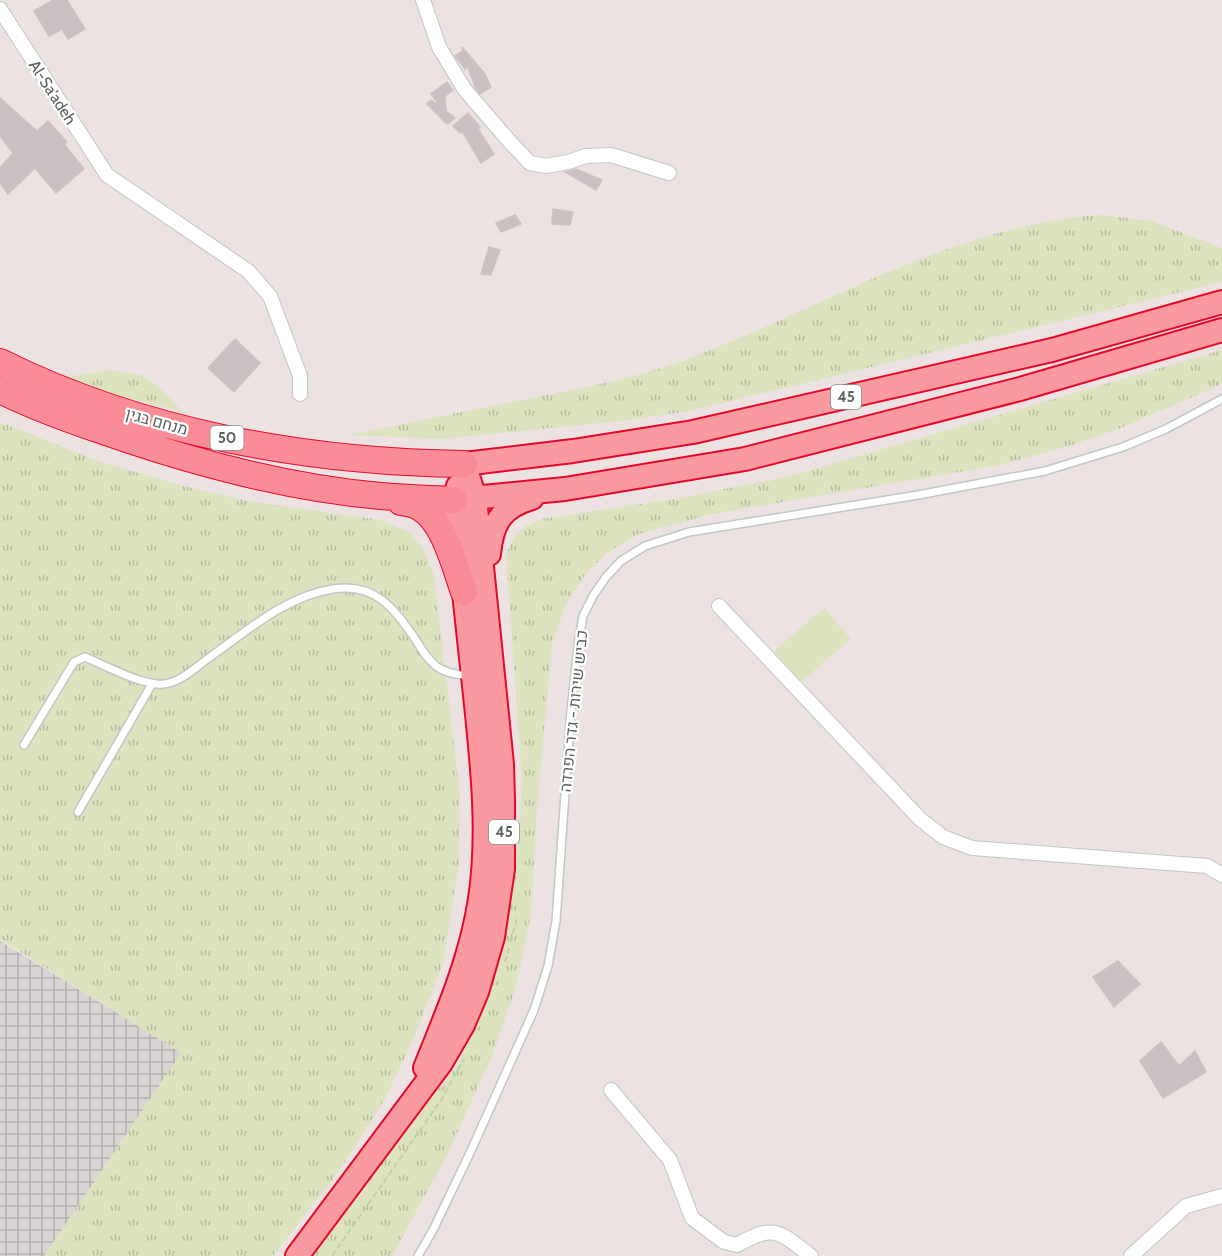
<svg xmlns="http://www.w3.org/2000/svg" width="1222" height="1256" font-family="Cabin,Heebo,sans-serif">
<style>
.industrial{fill:url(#industrial-grid)}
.grass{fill:url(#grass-tufts)}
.pitch{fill:#dee3bf}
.building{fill:#cac0c2;stroke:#d1c0c3;stroke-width:1.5}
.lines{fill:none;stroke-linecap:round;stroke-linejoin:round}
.service-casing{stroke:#c0c8c6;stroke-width:10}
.minor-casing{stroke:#c0c8c6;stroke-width:16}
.trunk-casing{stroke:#e6092c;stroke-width:26}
.motorway-casing{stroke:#e6092c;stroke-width:28}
.path{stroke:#bed3a1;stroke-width:2;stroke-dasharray:6 3;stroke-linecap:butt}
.service{stroke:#fff;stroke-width:7}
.minor{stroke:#fff;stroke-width:14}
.trunk{stroke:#fa9aa0;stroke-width:22}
.motorway{stroke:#f98c97;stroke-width:26}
.labels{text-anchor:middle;stroke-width:4.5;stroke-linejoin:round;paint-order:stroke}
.shield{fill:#fff;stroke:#8c9190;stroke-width:1.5}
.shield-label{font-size:15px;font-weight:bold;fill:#5a6260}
.street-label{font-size:16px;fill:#5a6260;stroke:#fff}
</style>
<defs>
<pattern id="industrial-grid" width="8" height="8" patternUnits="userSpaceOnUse" patternTransform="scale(1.5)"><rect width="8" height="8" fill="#dbd4d5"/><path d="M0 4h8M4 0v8" fill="none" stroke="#b5afb0"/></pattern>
<pattern id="grass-tufts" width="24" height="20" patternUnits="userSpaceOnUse" patternTransform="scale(1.5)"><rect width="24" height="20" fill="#dee3bf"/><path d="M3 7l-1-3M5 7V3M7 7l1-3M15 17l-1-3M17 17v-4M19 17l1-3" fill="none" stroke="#b7bb9f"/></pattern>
</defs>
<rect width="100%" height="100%" fill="#ece2e2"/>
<path class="industrial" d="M0 941 182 1053 44 1256H0Z"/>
<path class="grass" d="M1101 215 1151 221 1222 248V282L690 411 629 420 442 439 350 435C412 422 474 409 537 397 586 387 635 378 682 361 820 310 951 225 1101 215Z
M1222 350V384L1119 429 1066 447 995 466 712 514 639 534 608 552 584 576 566 604 552 644 537 809 531 915 515 990 492 1056 447 1155 392 1256H313L375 1171 458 1064 483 1012 502 954 519 837 522 778 506 554C515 532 520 528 542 519L674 499 790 476Z
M110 370 141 375 158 386 183 412 122 397 65 377Z
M0 422 101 462 188 487 247 501 381 520 410 533 423 549 434 575 460 797 459 862 443 964 413 1040 385 1099 340 1170 273 1256H44L181 1053 0 939Z"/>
<path class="pitch" d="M824 608 851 639 801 682 774 651Z"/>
<path class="building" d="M53 0H67L85 29 68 39 62 29 49 36 34 11Z
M462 47 485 74 491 87 480 94 475 87 468 67 465 69 455 56 463 51Z
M447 82 453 90 445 96 446 111 455 118 447 124 427 104 431 100 441 107 431 94Z
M0 98 37 131 48 121 67 142 64 144 84 169 56 193 35 168 8 194 0 183V168L13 153 0 136Z
M468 113 480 127 478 129 494 154 481 163 462 131 460 133 453 126Z
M576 169 602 180 596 190 565 172Z
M553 209 573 212 570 225 552 224Z
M515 215 521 224 501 232 496 223Z
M489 247 500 250 491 275 481 274Z
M235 339 260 363 234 392 208 368Z
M1118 961 1140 984 1114 1007 1093 977Z
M1161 1042 1179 1066 1195 1051 1206 1072 1163 1098 1140 1061Z"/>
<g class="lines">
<defs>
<path id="service" d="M24 745 74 662 85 657C104 665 143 686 163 684 180 683 196 667 210 657 247 631 286 596 333 589 376 582 394 609 416 640 421 649 428 659 436 666 445 673 458 675 470 676
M78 812 152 684
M418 1256 433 1230 470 1153 534 1010 548 966 556 921 571 710 579 639 583 616 593 596 606 577 621 561 645 546 689 532 918 495 1045 471 1123 447 1166 429 1222 399"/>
<path id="minor" d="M423 0 439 47 465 90 510 142 530 163 546 166 568 162 586 156 611 155 669 173
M0 9 107 175 248 271 270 296 300 376V394
M719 606 920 819 943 837 972 848 1207 866 1222 875
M611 1090 670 1160 692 1218 724 1242 737 1245C775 1223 779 1232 811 1256
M1131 1256 1186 1206 1222 1196"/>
<path id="trunk" d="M464 464 573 451 693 432 1052 350 1222 302
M462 499 565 489 745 459 1020 389 1222 330
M489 554C492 523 501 507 532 498
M425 1068C447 1013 471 959 480 899 490 832 482 763 475 695 468 630 461 565 454 500L458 486
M297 1256 441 1063 463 1025 477 992 493 937 503 869V800L502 764 475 498 464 464"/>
<path id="motorway" d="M0 362C143 433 306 462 464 464
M0 390C34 407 70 420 106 432 195 463 287 488 381 496 405 498 430 499 454 500
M401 502C407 503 414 504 419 507 444 520 455 567 464 592"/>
</defs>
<use href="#service" class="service-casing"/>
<use href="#minor" class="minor-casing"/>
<use href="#trunk" class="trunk-casing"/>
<use href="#motorway" class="motorway-casing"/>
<path class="path" d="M510 942 518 916
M505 962 509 948
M332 1256 441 1100 464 1059"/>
<use href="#service" class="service"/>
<use href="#minor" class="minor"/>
<use href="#trunk" class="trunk"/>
<use href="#motorway" class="motorway"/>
</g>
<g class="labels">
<g class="shield">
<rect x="831" y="385" width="30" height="24" rx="4.5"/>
<rect x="210.5" y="426" width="33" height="24" rx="4.5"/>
<rect x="489" y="820" width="30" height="24" rx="4.5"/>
</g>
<g class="shield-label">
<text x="846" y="402">45</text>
<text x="227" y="443">50</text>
<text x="504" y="837">45</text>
</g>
<g class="street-label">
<text transform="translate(53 92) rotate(57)" y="6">Al-Sa'adeh</text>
<text transform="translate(157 421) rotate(15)" y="6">מנחם בגין</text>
<text transform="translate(573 711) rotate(-84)" y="6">כביש שירות - גדר הפרדה</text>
</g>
</g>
</svg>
